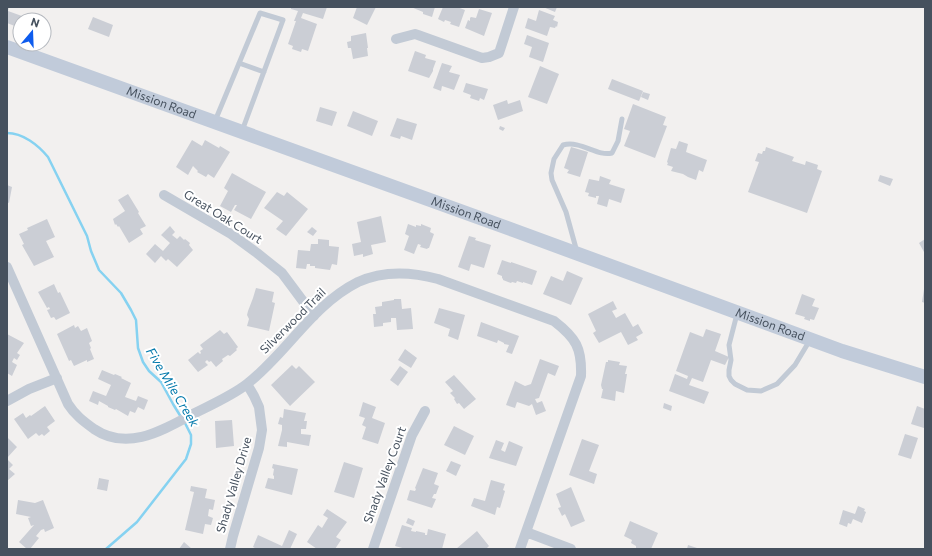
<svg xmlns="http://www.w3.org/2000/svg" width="932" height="556" font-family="Commissioner,sans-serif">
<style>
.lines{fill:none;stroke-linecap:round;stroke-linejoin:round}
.stream{stroke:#86d2f1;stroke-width:2.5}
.building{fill:#cbced5}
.lane{stroke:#c2cad5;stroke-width:5}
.street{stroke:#c2cad5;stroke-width:10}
.secondary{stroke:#c1cbda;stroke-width:14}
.labels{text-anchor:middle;stroke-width:4;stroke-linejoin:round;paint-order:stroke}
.street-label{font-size:12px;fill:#46515e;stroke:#fff}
.water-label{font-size:13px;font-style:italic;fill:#057aac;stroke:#fff}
</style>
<rect width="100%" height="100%" fill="#f2f0ef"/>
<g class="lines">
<path class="stream" d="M7 133C23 133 38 145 48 157L87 236 91 251 99 270 121 293 131 310 136 320 138 348 143 362 149 371 161 382 173 404 181 417
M106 549 137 522 186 459 191 444V435L184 421"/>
</g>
<path class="building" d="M7 7H9L8 11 33 20H20V28L7 23Z
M291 7H327L323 19 303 13 301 18 317 24 308 51 302 49 301 52 292 49 293 46 288 44 296 21H294L298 11 291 9Z
M357 7H376L367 25 353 18Z
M411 7H435L432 17 423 14V12Z
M443 7H457L465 10 459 27 450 24 451 22 445 20 444 22 438 19Z
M543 7H557L555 12Z
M479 9 492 13 484 36 465 28 468 20 470 21V18L471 17 476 18Z
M539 10 555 16 553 20 558 22 557 27 556 26 555 28 550 27 547 36 525 28 528 18 536 21Z
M93 17 113 25 109 37 88 29Z
M366 33 368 48H367L368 56 353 59 351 48H348L347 42 351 41V36Z
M527 35 549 43 543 62 529 57 532 47 524 44Z
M415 51 426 55 425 58 436 61 433 69V71L429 78 408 71Z
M442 63 452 66 449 72 460 75 454 90 442 86 441 91 433 88Z
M540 66 559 74 547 104 528 97Z
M612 79 643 91 639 101 608 89Z
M466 83 488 89 484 100 480 98 479 101 470 98 471 95 463 92Z
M643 92 650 94 648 100 641 97Z
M507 100 508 104 520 100 523 111 498 120 493 105Z
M633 104 666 117 663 125 667 126 655 158 624 146 630 131 624 129Z
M320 107 337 112 332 126 316 121Z
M353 111 378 121 372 136 347 126Z
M397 118 417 124 412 140 401 136 400 139 390 136Z
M500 126 505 128 503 131 499 129Z
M192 140 202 146 205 140 219 148 220 146 230 152 214 178 208 174 206 177 197 172 198 171 193 166 188 175 176 167Z
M679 141 688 144 686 152 707 160 703 172 699 170 696 180 688 177 683 174 671 171 673 167 667 165 668 163 667 162 671 148 676 149Z
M571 147 588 152 580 177 567 173 569 170 564 168Z
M766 147 794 157 792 161 805 165 806 161 818 165 817 169 822 171 807 213 748 192 759 162 755 161 758 153 762 154 763 151H765Z
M232 173 266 192 251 219 234 210 237 205H235L231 212 220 206 228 191 224 188Z
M880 175 893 179 890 186 878 181Z
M600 176 611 180 609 184 625 189 621 203 609 199 607 207 597 204 599 196H596V198L588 196 589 193 585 192 589 179 599 181Z
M7 185 12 187 9 203 7 202Z
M277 192 284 196 287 192 308 209 286 236 276 229 283 221 264 208Z
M128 194 139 212 138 213 146 226 140 229 143 234 129 243 119 226 118 227 116 224 115 225 113 219 125 211 118 200Z
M381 216 386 242 371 245 373 254 363 257V254L354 256 352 244 361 242 357 222Z
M47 219 55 237 46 241 54 257 34 266 22 245 24 244 19 234 28 230 27 228Z
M408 224 416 227V225L421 226V224L431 228 430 232 434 234 429 248H428L427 249 420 247 421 245 418 244 414 254 404 250 409 236 405 234Z
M170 226 175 232 172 235 177 239 180 236 184 240 185 239 190 243 189 245 193 250 177 267 168 259 166 261 161 256 155 263 146 254 155 244 163 251 170 243 161 235Z
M312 227 317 231 313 236 307 232Z
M469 236 476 238 475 240 491 245 484 268 471 264 469 271 458 267Z
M318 239 329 240V246L339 247 337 265 332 264 330 270 315 268V266H310V264H307L306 269 296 268 298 250 310 251 311 244H318Z
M925 239V251L924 252 919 243Z
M502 260 511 263V262L537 271 532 285 523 282V283L517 281 516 283 512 282 511 283 503 280V279L502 278V276L497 274Z
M567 271 583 278 571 305 543 294 551 276 563 281Z
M54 284 58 293 60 292 70 313 56 320 54 317 51 318 47 310 50 309 49 307 47 308 38 292Z
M256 288 274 292 272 302 275 303 269 331 247 326 249 319 247 315 248 311 253 298Z
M924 289H925V303L922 302Z
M802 294 815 299 812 306 819 308 814 320 810 319V321L804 319 805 317 795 314Z
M394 299H401L402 309 411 308 413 329 397 330 396 318H391V322L383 323V326L374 327 373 314H376L375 307 382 306V302L394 300Z
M613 301 617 309 612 311 616 318 625 313 633 327 638 324 643 333 636 337 638 340 628 345 621 332 599 343 593 333 596 331 588 314Z
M439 308 465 315 458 340 448 336 450 329 434 323Z
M481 322 519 336 512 354 506 352 509 345 504 344V343L498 340 497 343 477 336Z
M74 325 75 328 78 326 81 331 87 328 92 341 89 343 91 348 90 349 94 359 87 362V360L74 366 71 360 69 361 57 334Z
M706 329 721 334 715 351 729 357 725 365 711 360 703 382 692 378 689 385 709 392 704 404 669 391 675 374 687 379 688 376 676 371 690 332 703 337Z
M220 330 224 334 227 332 238 347 236 349 237 350 230 356 228 355 222 359 223 361 216 367 211 361 209 362 207 360 205 362 208 365 198 372 188 360 198 352 200 354 201 353 200 351 203 349 200 345Z
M7 334 24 343 17 353 20 355 17 360 14 358 12 362 17 365 12 376 7 373Z
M405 349 417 358 411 368 398 360Z
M540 359 559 366 555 376 548 373 539 398 535 399 537 403 542 401 546 411 536 415 532 404 529 406 517 402 515 408 506 405 515 381 525 386 531 384Z
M608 360 620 362 619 365 627 366 625 374H627L624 393 616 391 615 401 601 398 603 389H602L601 385 606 362H608Z
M292 365 296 369 299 366 315 382 290 406 271 385Z
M400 366 408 372 398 386 390 380Z
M102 370 114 375 115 374 122 377 121 378 131 383 125 397 136 401 138 396 148 400 144 410 138 407 135 413 130 411 128 416 116 409 115 410 108 407V406L99 401 98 405 89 401 93 391 106 396 111 385 98 379Z
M454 375 476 399 464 409 459 403 457 404 454 399 455 398 450 393 453 391 445 382Z
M363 402 376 407 372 418 385 423 378 444 362 439 366 427 362 425 365 418 359 416Z
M664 403 672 406 671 411 663 408Z
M45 406 55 421 47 427 50 431 44 436 42 434 39 436 36 433 28 439 14 419 23 413 26 418 30 415 31 416Z
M917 406 925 409V424L924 428 911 424Z
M284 409 306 413 304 421H307L306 429H301V434L311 435 309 446 287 442V447L278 446 282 430V425L278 424 280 417 283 418Z
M232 420 234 446 216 448 215 421Z
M454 426 474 436 465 455 444 445Z
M905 434 918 438 911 459 898 455Z
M7 437 17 447 7 458Z
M582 439 599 445 589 471 597 474 594 484 569 475Z
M496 440 504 443 501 450 505 452 509 441 523 447 516 466 489 458Z
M7 459 13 465 9 469 15 474 7 481Z
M451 461 461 465 456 476 446 471Z
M344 462 363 468 354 498 334 492Z
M273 464 298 469 292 495 265 488 268 478 274 479V476L273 475 274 469 272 468Z
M423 468 438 473 434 484 439 486 436 494H434L432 498 436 499 432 508 407 500 410 490 415 491 416 489 415 488Z
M99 478 109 480 107 491 97 489Z
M491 480 505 484 503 490 505 491 500 508 497 507 495 515 471 506 474 498 485 501Z
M191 486 207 489 205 498 215 500 213 510 209 509 208 516 213 518 211 525 205 524 203 534 185 530 194 492 190 491Z
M571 487 585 521 571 527 565 514 562 516 558 508 561 507 556 494Z
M18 500 35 503 43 500 54 528 45 532 44 529 41 530 36 536 39 538 30 549H27L19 542 34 525 31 526 28 518 31 517 16 514Z
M858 506 865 509 864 511 866 512 862 523 853 519 851 524 848 523 847 527 839 524 843 510 855 514Z
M327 509 347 522 336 537 341 540 335 549H317L307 542 318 525 322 528 328 518 323 515Z
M408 518 415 521 413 526 406 523Z
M630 521 658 533 651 549 636 548V546L631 543 632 540 624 536Z
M402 525 412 528 411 531 416 532V531L425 533V535H427L428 529 446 534 442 549 407 548 406 549 395 546Z
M289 530 297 534 290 549H257L253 547 258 535 282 546Z
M477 531 489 546 486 549H456Z
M184 542 192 549H179Z
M688 545 700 549H687Z"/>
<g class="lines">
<path class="lane" d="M239 63 264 72
M215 121 260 13 283 20 242 131
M577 252 566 212 552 180 551 173 554 159 563 145C581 140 597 157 612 153L618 141 622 119
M737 314 729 345 731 360 729 370V376L731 380 735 384 747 390 761 391 777 384 795 365 810 340"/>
<path class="street" d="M396 39 415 34 418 35 482 58 489 57 499 53 514 7
M164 195 231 234 257 253 282 273 314 316
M7 267 68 404C75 415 83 421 94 429 128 452 163 430 195 413 211 405 233 395 247 384 287 353 312 305 358 282 384 270 412 272 438 279L554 321C576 338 582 348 581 376L520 549
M7 401 29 389 57 378
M526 532 571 549
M230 549 233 536 259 448 262 430 259 407 254 396 247 384
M373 549 412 435 425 411"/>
<path class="secondary" id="s1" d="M7 47 513 230 842 351 925 377"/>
</g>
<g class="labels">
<g class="street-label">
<text dy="4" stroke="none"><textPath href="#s1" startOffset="164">Mission Road</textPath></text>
<text dy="4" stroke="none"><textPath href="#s1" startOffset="488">Mission Road</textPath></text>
<text transform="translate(223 217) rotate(32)" y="4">Great Oak Court</text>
<text transform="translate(293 321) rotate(-45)" y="4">Silverwood Trail</text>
<text dy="4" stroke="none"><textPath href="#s1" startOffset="812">Mission Road</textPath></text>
<text transform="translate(385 475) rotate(-70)" y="4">Shady Valley Court</text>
<text transform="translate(234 485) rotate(-74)" y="4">Shady Valley Drive</text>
</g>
<g class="water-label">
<text transform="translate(173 387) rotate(59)" y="5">Five Mile Creek</text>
</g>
</g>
<rect width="932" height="556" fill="none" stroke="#46515e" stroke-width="16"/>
<g transform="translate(32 32) rotate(19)"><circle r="19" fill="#ffffff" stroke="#b5b9bf"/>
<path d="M0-3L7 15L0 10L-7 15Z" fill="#0e5cee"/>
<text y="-6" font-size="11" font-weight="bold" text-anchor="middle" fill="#46515e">N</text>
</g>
</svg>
